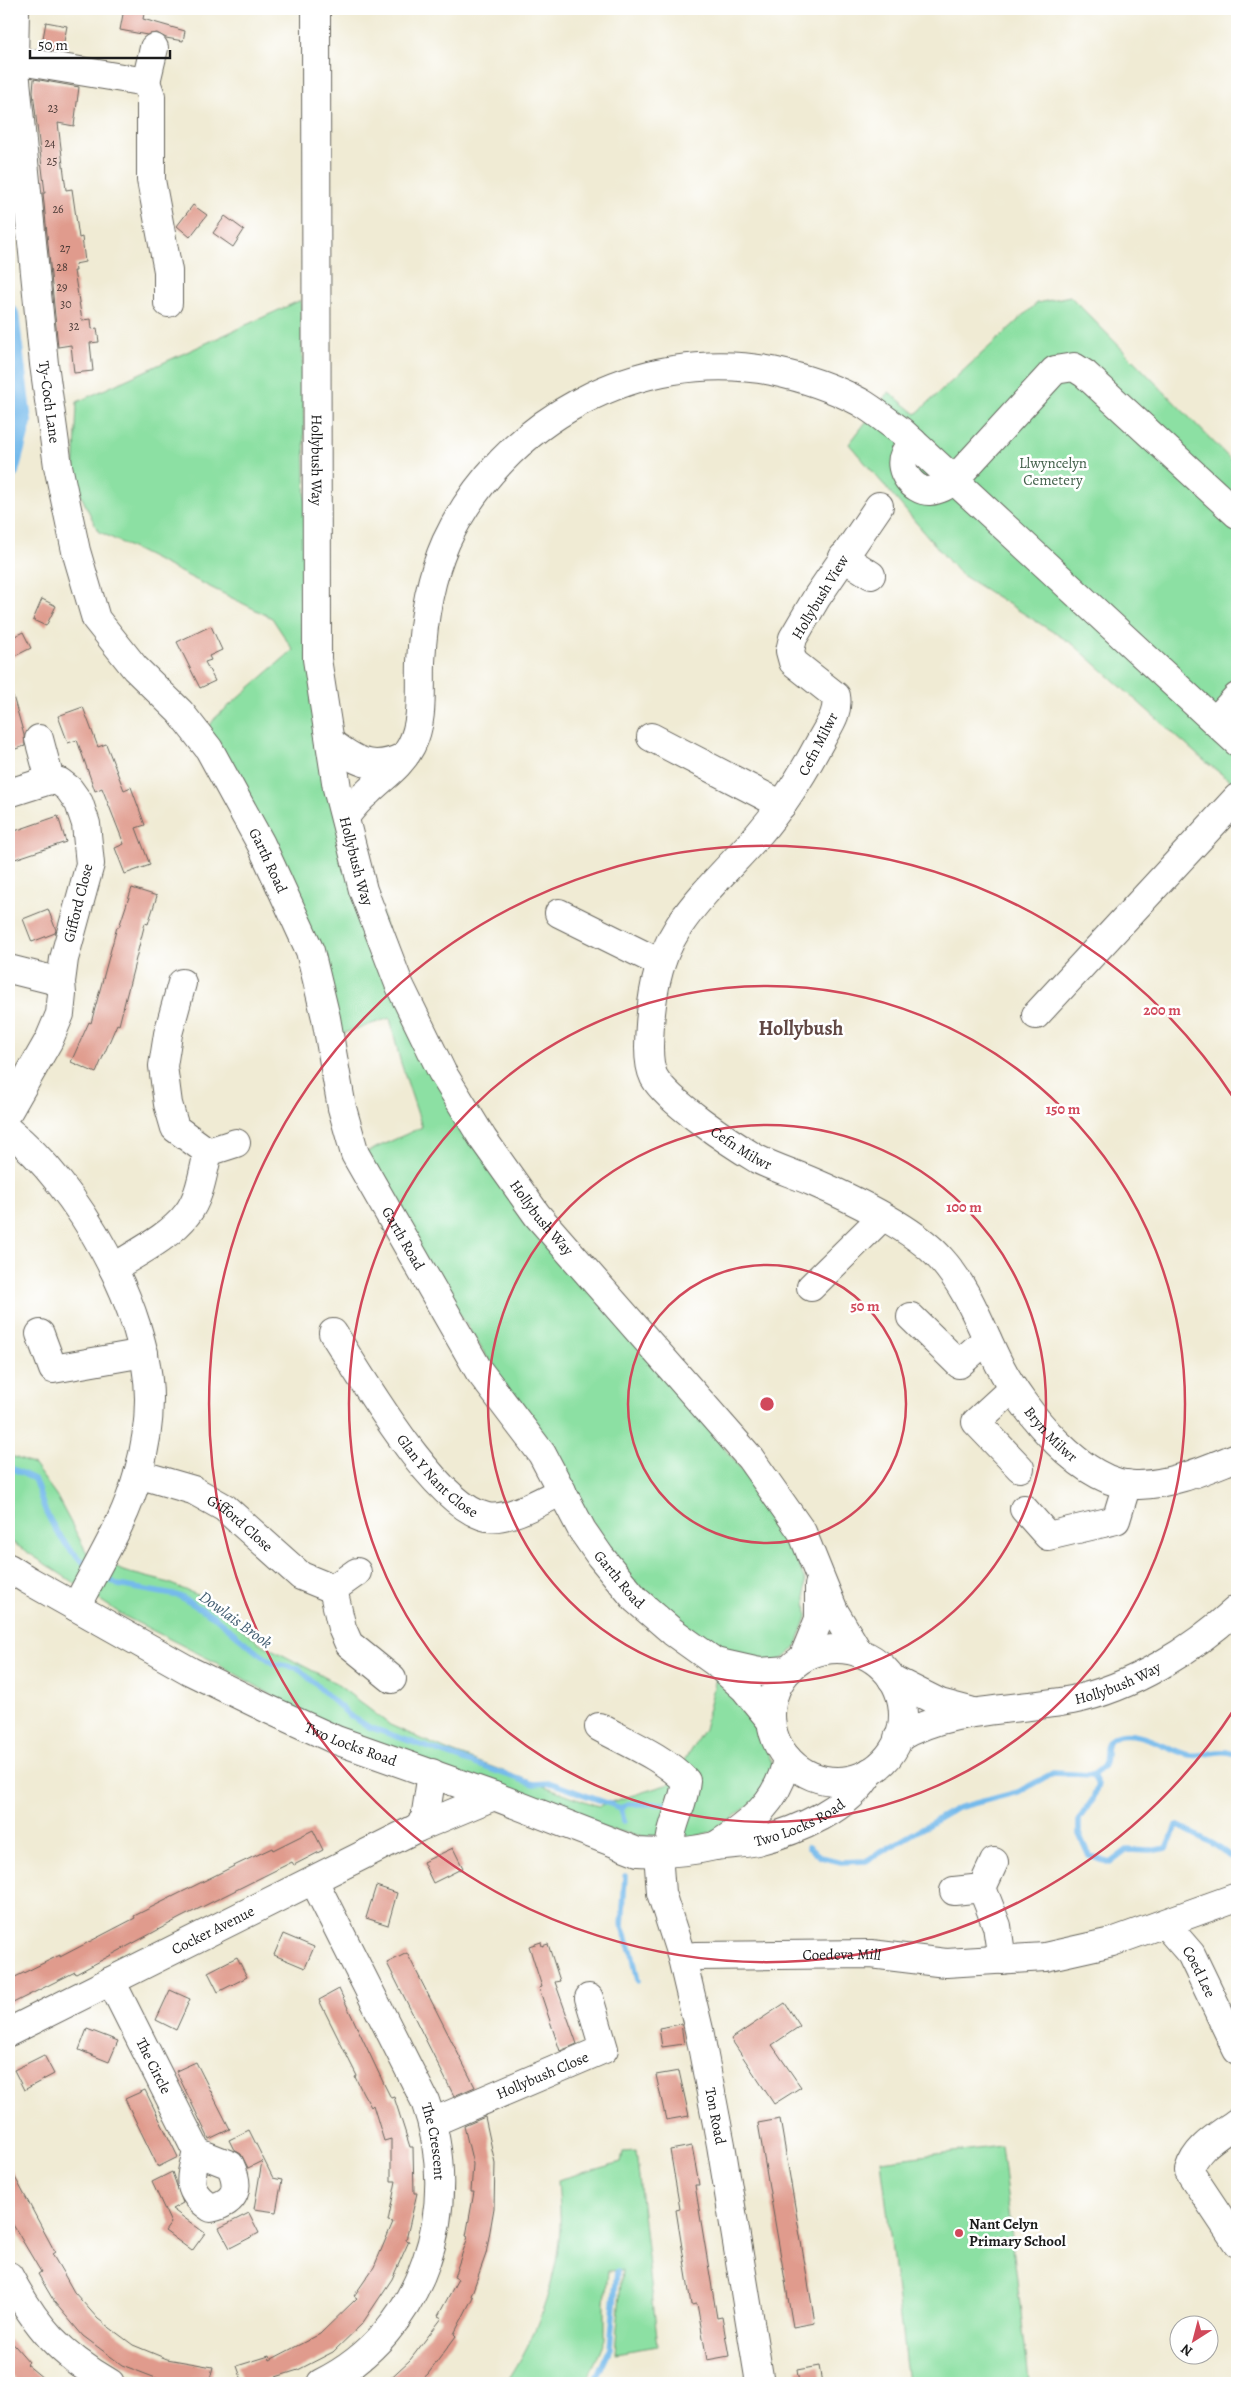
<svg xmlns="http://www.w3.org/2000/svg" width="1246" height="2392" font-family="Alegreya,serif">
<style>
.green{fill:#8ce0a3;stroke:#547e60}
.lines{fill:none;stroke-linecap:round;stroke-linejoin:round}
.stream{stroke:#74baeb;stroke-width:5.5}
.canal{stroke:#74baeb;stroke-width:20}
.building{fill:#e09b8d}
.minor-casing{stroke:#66645c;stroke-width:30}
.minor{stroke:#fff;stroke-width:28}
.ring{fill:none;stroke:#d1495b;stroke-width:2.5}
.poi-dot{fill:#d1495b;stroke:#fff;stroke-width:2}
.labels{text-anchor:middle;stroke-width:5;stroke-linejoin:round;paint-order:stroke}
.number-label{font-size:12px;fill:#4d3c38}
.street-label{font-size:15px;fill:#1c1c1c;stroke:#fff}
.park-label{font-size:15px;fill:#43614b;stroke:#fff}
.poi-label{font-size:15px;font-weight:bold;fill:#1c1c1c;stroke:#fff;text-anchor:start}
.water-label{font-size:16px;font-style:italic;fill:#3f5b6f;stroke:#fff}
.district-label{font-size:20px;font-weight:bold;fill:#614844;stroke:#fff}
.centre{fill:#d1495b;stroke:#fff;stroke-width:2.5}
.ring-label{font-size:15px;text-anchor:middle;font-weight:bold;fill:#d1495b;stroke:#fff;stroke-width:5;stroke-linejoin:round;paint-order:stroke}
</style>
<rect width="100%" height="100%" fill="#fff"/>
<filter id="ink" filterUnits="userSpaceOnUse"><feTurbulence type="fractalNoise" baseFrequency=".02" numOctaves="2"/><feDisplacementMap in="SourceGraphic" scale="10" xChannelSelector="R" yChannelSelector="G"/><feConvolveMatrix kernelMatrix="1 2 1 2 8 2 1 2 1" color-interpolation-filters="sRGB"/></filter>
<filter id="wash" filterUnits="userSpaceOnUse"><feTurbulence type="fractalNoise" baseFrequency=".0096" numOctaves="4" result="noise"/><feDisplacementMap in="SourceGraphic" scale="20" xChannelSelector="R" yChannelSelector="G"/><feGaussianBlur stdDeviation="1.12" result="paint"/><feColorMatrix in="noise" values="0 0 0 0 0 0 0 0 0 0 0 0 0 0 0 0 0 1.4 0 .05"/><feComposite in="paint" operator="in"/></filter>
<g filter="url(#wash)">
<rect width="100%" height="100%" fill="#f0ebd4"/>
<path class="green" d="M1070 296 1237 466V786L1202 759 1074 645 959 573 849 444 889 392 916 414 1037 303Z
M301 300 309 643 419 1050 766 1502 794 1552 805 1581 807 1617 797 1645 787 1656 776 1662 740 1663 641 1597 358 1156 422 1127 400 1060 390 1018 335 1036 328 998 197 744 215 718 293 650 272 618 98 531 74 481 77 402Z
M9 1455 34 1465 56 1495 87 1553 123 1571 166 1582 205 1598 258 1642 334 1682 390 1725 449 1751 598 1806 669 1784 704 1729 717 1674 755 1718 775 1771 762 1796 714 1831 690 1838 674 1839 653 1838 606 1829 376 1744 289 1705 215 1662 124 1616 9 1540Z
M1001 2146 1029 2380 998 2383H908L881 2161Z
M636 2151 658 2346 615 2353 622 2270 608 2271 605 2302V2339L586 2383H506C536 2338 556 2284 560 2230 561 2214 559 2196 558 2180L621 2162 623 2152Z"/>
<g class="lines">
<path class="stream" d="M9 1467 34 1479C39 1490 41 1501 46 1512 57 1535 70 1553 90 1567
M102 1575 118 1585 179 1596 215 1617 254 1650 275 1664 298 1668 349 1715 369 1727 533 1784 551 1783 621 1808 627 1804H664
M1093 1775 1098 1785 1093 1799 1079 1819V1834L1089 1856 1110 1863 1127 1850 1151 1851 1167 1848 1177 1825 1215 1845 1237 1861
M621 1808 624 1821
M808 1847 821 1857 841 1862 866 1861 957 1808 1018 1792 1053 1773 1093 1775C1096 1772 1102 1769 1104 1765 1108 1757 1103 1744 1111 1739 1132 1725 1165 1748 1185 1754 1203 1760 1219 1745 1237 1756
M625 1876 622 1927 632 1952 638 1981
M594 2383 610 2348 617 2271"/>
<path class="canal" d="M9 314 22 422 9 471"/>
</g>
<g id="blocks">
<path class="building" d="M124 9H145L143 19 185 31 183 41 166 38 157 33 147 35 120 30Z
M46 22 67 26 62 52 41 49Z
M34 79 79 87 74 126 58 123 66 190 72 189 79 238 82 237 85 262 75 264 76 271H74L82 320 91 319 92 329 97 328 99 342 90 343 93 371 74 373 71 345 58 347 43 193H45L33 92Z
M193 205 207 215 190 237 177 226Z
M225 216 244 230 233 247 213 233Z
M42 599 56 606 46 626 33 620Z
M211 626 222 650 209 656 211 660 205 662 215 681 200 688 177 642Z
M23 632 31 648 9 659V639Z
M13 696 24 735 25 746 9 751V697Z
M83 707 98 747 106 744 124 790 131 787 145 825 136 828 150 865 125 874 115 848 124 844 102 788 95 791 77 740 68 743 58 716Z
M58 816 66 842 12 860 9 850V833Z
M132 888 157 896 148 924 145 923 119 1025 117 1024 96 1073 71 1062 89 1022 91 1023 117 927H119Z
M48 909 56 930 55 933 32 942 23 919Z
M313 1830 323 1850 294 1865 292 1862 180 1918 76 1974 75 1972 9 2005V1980L60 1955V1957L135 1918 134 1916 238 1864 272 1848 273 1850Z
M453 1848 463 1868 433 1883 423 1862Z
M376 1886 397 1893 388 1925 366 1918Z
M283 1934 314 1947 305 1968 274 1955Z
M541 1942 542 1946 548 1944 560 1981 555 1982 577 2044 560 2051 539 1988 542 1987 529 1946Z
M407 1953 475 2087 454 2096 387 1963Z
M237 1957 247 1977 218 1992 208 1972Z
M339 1989 383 2082 391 2098 394 2097 410 2147H413L414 2193H417L406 2240 409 2241 392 2279 362 2324 333 2352 298 2370 257 2383H243L237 2366 269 2356 270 2360 320 2334 357 2298 354 2296 374 2267 393 2222 388 2221 396 2181H391V2139L384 2141 373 2105 371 2107 363 2093 355 2077 357 2076 319 2000Z
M170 1990 190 1999 176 2030 156 2020Z
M785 2003 800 2026 772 2045 801 2087 774 2104 731 2039Z
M681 2024 684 2044 662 2047 659 2028Z
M87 2029 118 2041 109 2062 79 2050Z
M44 2055 54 2074 24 2090 14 2070Z
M196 2062 230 2129 209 2139 176 2071Z
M679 2071 689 2116 666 2120 656 2075Z
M145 2090 178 2157 158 2167 125 2099Z
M485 2117 495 2163 494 2208 486 2254 471 2296 473 2297 454 2334 456 2336 428 2374 418 2383H385L410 2360 442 2318 438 2316 458 2279 454 2277 468 2237 466 2236 474 2192H471L473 2164 464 2126Z
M780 2119 815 2323 793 2327 758 2123Z
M249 2130 273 2178 282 2180 276 2212 254 2209 262 2161 248 2168 241 2154 234 2150 229 2140Z
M692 2146 699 2185H695L717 2318 722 2317 729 2356 707 2360 697 2304 691 2305 688 2285 676 2210 680 2209 670 2150Z
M9 2166 55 2252 52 2254 65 2276 74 2292 98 2319 133 2345 167 2359 213 2367 209 2383H177L161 2380 122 2365 83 2336 55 2303 38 2274 41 2272 9 2218Z
M172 2172 183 2203 172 2209 205 2233 192 2251 165 2231 171 2223 152 2182Z
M249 2213 259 2233 230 2248 219 2228Z
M9 2339 29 2362 26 2364 49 2383H18L11 2376 9 2378Z
M819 2366 822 2383H799L797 2370Z"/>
</g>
</g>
<g filter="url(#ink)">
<use href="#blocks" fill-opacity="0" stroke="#66645c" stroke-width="1"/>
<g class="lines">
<defs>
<g id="minor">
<path id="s1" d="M15 9 14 60 44 364 58 466 76 551 96 619 135 668 180 712 209 749 261 844 310 951 326 1018 342 1108 355 1154 479 1371 542 1454 582 1530 600 1556 636 1600 673 1632 715 1662 744 1688 771 1721"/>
<path id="s2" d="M316 9 317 659 337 788 363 890 399 984 442 1072 483 1139 537 1215 750 1458 802 1532 834 1611 859 1653"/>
<path d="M14 60 146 82 154 48"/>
<path d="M146 82 151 96V180L168 271V303"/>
<path d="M913 442C910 446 906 450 904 455 897 470 913 491 929 491 940 490 946 486 954 480L1055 370 1074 367 1085 374 1237 514"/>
<path id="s3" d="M879 506 817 597 793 638 790 651 793 662 836 696C839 713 829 725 821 740 803 774 783 806 758 835 732 865 701 893 679 926 655 963 650 1004 649 1047 649 1056 650 1069 654 1077 667 1101 732 1144 757 1159 775 1168 795 1174 813 1182 850 1198 915 1229 941 1259 969 1290 981 1328 999 1364 1022 1409 1084 1488 1139 1485 1174 1484 1206 1469 1237 1457"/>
<path d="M843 557 871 575"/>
<path d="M1215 721 1237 697"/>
<path d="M651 737 782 805"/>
<path d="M39 739 50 780"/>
<path d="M330 742C355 761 372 772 403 757"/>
<path d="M9 793 50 780 60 782 69 789 79 803 86 824 90 864 64 959 61 982 62 994 60 1014 49 1040 9 1110"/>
<path d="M345 817C352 808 359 799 368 792 383 777 401 766 411 746 424 722 420 689 421 662 423 621 429 580 446 542 502 421 639 346 772 371 800 377 834 388 860 402 874 410 888 422 901 431L1237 742"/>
<path d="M559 913 660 963"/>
<path d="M9 969 61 982"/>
<path d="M182 983 168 1034 163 1066 168 1104 175 1128 208 1152 236 1143"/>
<path d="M1036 1015 1237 798"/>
<path d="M9 1131C77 1184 149 1310 149 1399 149 1424 145 1450 138 1474 125 1522 98 1563 76 1607"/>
<path d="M113 1268C135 1254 171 1236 187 1214 200 1198 203 1172 208 1152"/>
<path d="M811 1287 882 1217"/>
<path d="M911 1317 959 1364 987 1339"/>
<path id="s4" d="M333 1333C363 1379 435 1506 487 1517 508 1521 543 1500 562 1491"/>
<path d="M40 1334 53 1369 144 1353"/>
<path d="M1012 1389 976 1422 1020 1468"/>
<path id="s5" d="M138 1474 193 1490 225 1508 301 1576 333 1589 357 1572"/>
<path d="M1024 1509 1048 1536 1116 1520 1127 1484"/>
<path id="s6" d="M9 1568 28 1580 190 1671 268 1709 336 1740 494 1796 638 1852C664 1854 689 1852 715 1846"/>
<path d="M333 1589 342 1628 349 1644 392 1679"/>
<circle cx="837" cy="1715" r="66"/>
<path d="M803 1658 819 1619V1586"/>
<path d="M719 1663 759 1672 789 1670"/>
<path d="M892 1679 940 1703 970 1711"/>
<path d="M599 1727C628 1743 663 1757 686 1781 684 1806 668 1828 670 1852"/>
<path id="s7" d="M898 1738C950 1707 1014 1711 1072 1700 1132 1688 1192 1650 1237 1609"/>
<path id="s8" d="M787 1758C780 1800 750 1824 715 1846 729 1844 744 1844 757 1841 798 1831 849 1809 870 1772"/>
<path d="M417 1828 494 1796"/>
<path id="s9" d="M658 1853 661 1893 682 1958 699 2030 721 2145 760 2383"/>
<path id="s10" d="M314 1881 425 2101C463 2206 424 2332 321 2383"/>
<path d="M982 1888 997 1926 1002 1960"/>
<path d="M954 1891 982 1888 994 1862"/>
<path id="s11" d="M1165 1924 1191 1954 1237 2050"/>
<path id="s12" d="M682 1958 695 1956 871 1954 946 1963 1045 1957 1112 1942 1237 1897"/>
<path id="s13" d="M111 1981 197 2152C190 2179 185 2191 211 2208 236 2202 241 2188 230 2165L197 2152"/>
<path id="s14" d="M9 2032 417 1828 425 1819 432 1773"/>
<path id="s15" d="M433 2122 604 2049 589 1998"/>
<path d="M1237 2122C1218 2136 1196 2147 1189 2171L1237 2243"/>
<path d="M9 2276C36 2327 60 2354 110 2383"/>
</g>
</defs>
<use href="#minor" class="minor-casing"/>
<use href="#minor" class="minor"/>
</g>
</g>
<g class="ring">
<circle cx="767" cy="1404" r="139"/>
<circle cx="767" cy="1404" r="279"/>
<circle cx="767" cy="1404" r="418"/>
<path d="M1235 1708A558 558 0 1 1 1235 1100"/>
</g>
<circle class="poi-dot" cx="959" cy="2233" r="5"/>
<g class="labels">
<g class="number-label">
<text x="53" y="112">23</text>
<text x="50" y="147">24</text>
<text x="52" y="165">25</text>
<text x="58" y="213">26</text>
<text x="65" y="252">27</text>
<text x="62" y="271">28</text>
<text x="62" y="291">29</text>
<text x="66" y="308">30</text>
<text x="74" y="330">32</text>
</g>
<g class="street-label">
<text dy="5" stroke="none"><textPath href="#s1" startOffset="395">Ty-Coch Lane</textPath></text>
<text dy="5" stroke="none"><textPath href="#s2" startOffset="451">Hollybush Way</textPath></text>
<text transform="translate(820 597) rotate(-59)" y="5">Hollybush View</text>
<text transform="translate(818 744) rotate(-63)" y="5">Cefn Milwr</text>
<text dy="5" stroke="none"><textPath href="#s1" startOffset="916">Garth Road</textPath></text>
<text dy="5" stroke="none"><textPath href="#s2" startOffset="856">Hollybush Way</textPath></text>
<text transform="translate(78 903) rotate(-76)" y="5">Gifford Close</text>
<text dy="5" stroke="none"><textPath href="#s3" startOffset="790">Cefn Milwr</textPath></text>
<text dy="5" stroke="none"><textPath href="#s2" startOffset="1261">Hollybush Way</textPath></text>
<text dy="5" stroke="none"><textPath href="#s1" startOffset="1321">Garth Road</textPath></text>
<text dy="5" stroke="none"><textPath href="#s3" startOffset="1228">Bryn Milwr</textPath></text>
<text dy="5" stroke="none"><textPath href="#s4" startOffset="178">Glan Y Nant Close</textPath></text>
<text dy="5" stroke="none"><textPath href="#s5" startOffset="115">Gifford Close</textPath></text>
<text dy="5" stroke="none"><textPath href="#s1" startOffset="1726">Garth Road</textPath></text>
<text dy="5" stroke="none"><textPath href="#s7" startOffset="228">Hollybush Way</textPath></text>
<text dy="5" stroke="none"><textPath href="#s6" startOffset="385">Two Locks Road</textPath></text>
<text dy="5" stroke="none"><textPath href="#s8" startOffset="206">Two Locks Road</textPath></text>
<text dy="5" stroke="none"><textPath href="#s14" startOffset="228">Cocker Avenue</textPath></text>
<text dy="5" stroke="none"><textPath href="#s12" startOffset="160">Coedeva Mill</textPath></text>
<text dy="5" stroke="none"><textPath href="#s11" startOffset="59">Coed Lee</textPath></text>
<text dy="5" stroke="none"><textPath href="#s13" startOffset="95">The Circle</textPath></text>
<text dy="5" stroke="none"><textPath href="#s15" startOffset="119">Hollybush Close</textPath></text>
<text dy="5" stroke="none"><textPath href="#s9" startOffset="270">Ton Road</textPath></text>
<text dy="5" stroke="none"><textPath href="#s10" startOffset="288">The Crescent</textPath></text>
</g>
<g class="park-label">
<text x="1053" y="468">Llwyncelyn<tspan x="1053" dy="17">Cemetery</tspan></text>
</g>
<g class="poi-label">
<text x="969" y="2229">Nant Celyn<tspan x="969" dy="17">Primary School</tspan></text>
</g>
<g class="water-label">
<text transform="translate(236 1619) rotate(36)" y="6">Dowlais Brook</text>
</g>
<g class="district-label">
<text x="801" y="1035">Hollybush</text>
</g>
</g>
<circle cx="767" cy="1404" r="8" class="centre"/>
<g class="ring-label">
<text x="1162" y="1015">200 m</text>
<text x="1063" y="1114">150 m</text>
<text x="964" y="1212">100 m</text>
<text x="865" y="1311">50 m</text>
</g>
<rect width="1246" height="2392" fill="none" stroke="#fff" stroke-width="30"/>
<g transform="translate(1194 2340) rotate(216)"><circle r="24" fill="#ffffff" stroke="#a4a4a4"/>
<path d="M0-4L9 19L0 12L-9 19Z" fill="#d1495b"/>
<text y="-8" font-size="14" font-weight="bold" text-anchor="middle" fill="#1c1c1c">N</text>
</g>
<path d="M30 50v8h140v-8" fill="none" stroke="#1c1c1c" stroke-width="2.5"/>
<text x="38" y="50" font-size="15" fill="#1c1c1c" stroke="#ffffff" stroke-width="4" paint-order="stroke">50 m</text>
</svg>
